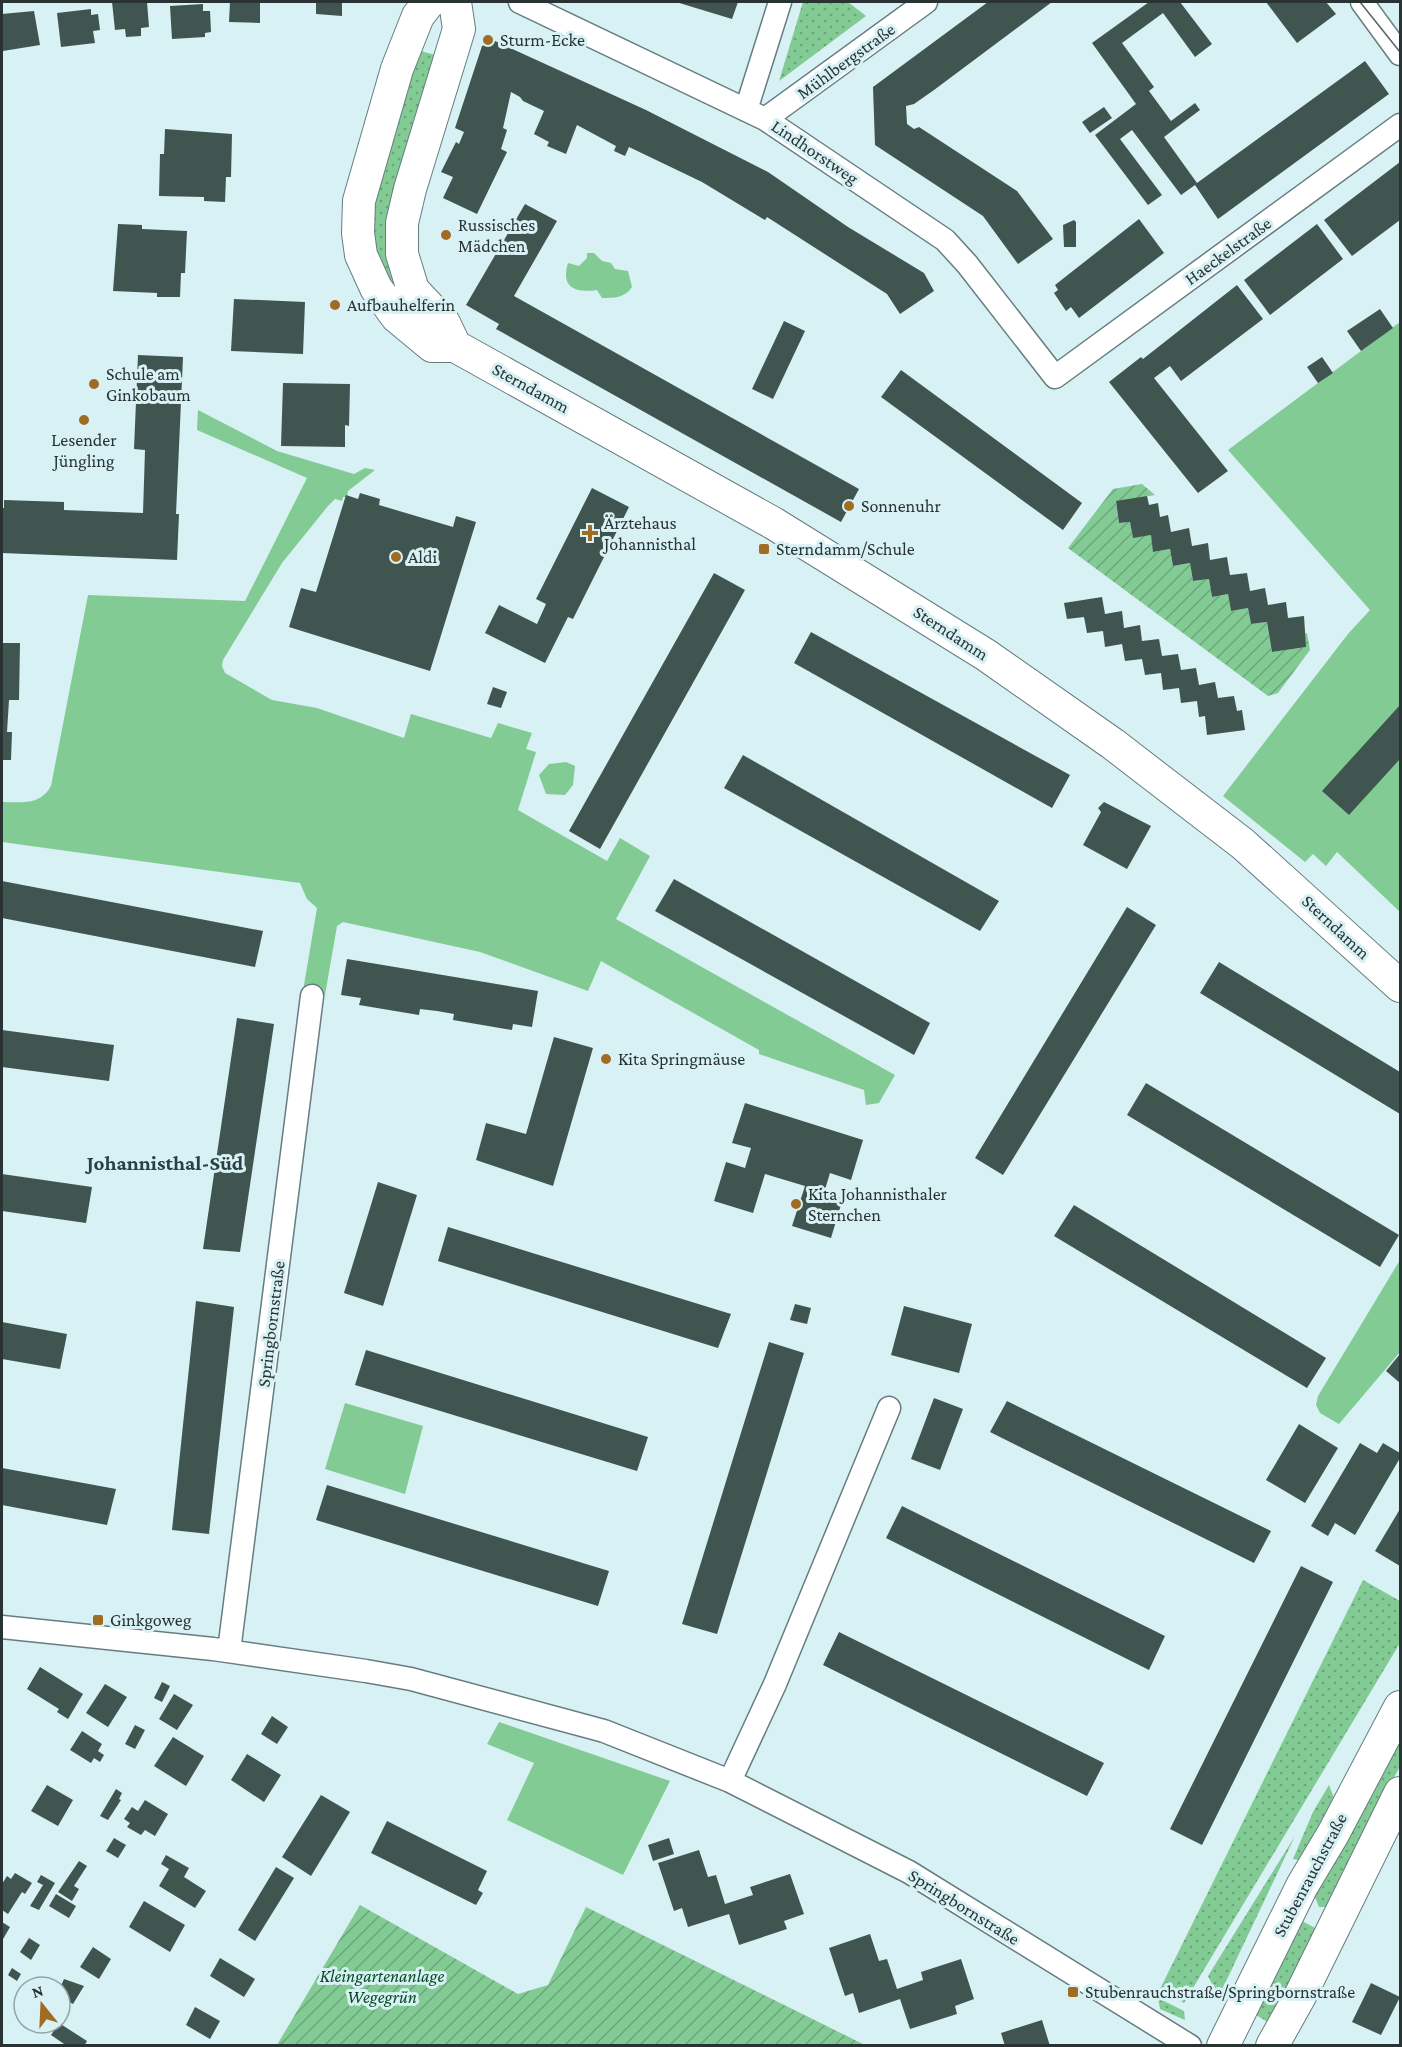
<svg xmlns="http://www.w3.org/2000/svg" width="1402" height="2047" font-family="'Crimson Pro',serif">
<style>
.grass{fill:url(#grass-dots)}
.park{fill:#83cb94}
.garden{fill:url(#garden-furrows)}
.building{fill:#405550}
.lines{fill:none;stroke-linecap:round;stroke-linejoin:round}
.street-casing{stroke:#667d80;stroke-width:25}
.secondary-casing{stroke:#667d80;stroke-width:34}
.street{stroke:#fff;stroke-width:22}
.secondary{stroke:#fff;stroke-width:32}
.tram{stroke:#566465;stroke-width:1.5}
.poi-dot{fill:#a06b23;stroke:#d7f1f4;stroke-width:2}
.labels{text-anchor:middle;stroke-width:6;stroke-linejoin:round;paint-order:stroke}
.poi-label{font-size:18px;fill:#293334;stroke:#d7f1f4;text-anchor:start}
.street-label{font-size:18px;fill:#293334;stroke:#d7f1f4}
.park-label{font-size:18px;font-style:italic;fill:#074a22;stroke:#d7f1f4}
.quarter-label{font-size:21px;font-weight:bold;fill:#2a4042;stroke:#d7f1f4}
</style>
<defs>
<pattern id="grass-dots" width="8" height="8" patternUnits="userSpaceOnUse" patternTransform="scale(1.5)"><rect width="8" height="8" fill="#83cb94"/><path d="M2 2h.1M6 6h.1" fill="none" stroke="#6ba57a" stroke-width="1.8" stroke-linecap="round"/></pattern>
<pattern id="garden-furrows" width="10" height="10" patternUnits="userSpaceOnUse" patternTransform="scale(1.5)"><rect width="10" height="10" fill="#83cb94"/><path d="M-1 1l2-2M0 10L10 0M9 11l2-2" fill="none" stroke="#6ba57a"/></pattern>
</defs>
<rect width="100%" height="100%" fill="#d7f1f4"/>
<path class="grass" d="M803 2H848L866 16 779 81Z
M417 50 439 56 401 308 368 247 371 188Z
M1363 1580 1400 1601V1643L1184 2003 1160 1989Z
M1400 1729V1766L1329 1907H1319L1314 1895Z
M1329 1785 1336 1803 1298 1860 1293 1859 1313 1812Z
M1295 1836 1220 1994H1217L1208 1976Z
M1302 1921 1319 1930 1271 2024 1256 2015Z
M1158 1998 1184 2011 1185 2020 1160 2009Z"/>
<path class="park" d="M587 253H594L602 261 611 263 615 269 628 271 632 287C625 298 614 298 602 298L597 290C577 293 560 289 568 263L579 266 587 258Z
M1400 322V912L1337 852 1326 866 1313 854 1305 862 1223 796 1348 634 1370 610 1228 450Z
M198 410 277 451 354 474 365 468 375 470 348 491 347 497H343L342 501 335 499 328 506 282 563 223 660 222 666 225 673 272 700 317 708 404 738 411 714 491 738 498 723 532 733 526 749 536 752 518 810 607 861 620 838 650 856 616 919 895 1075 879 1103 866 1105 864 1090 759 1054V1050L601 961 588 991 480 952 343 922 337 926 325 995 303 991 317 908 307 899 300 883 2 842V802C21 802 40 806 51 786L88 595 245 601 307 478 197 430Z
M566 762 575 766 573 785 565 795 546 794 539 775 549 764Z
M1400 1260V1352L1339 1424 1320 1413 1316 1405 1318 1396Z
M345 1403 423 1426 405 1494 325 1469Z
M499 1722 670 1781 623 1875 507 1820 534 1763 487 1744Z"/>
<path class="garden" d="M1142 484 1155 495 1116 502 1119 523 1130 522 1133 537 1151 535 1154 552 1170 549 1173 566 1190 563 1193 581 1209 579 1212 597 1228 594 1231 611 1248 608 1251 624 1267 622 1272 652 1306 647 1304 634 1307 633 1310 650 1278 693 1268 696 1068 548 1113 489Z
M360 1905 518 1994 548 1985 586 1907 865 2045H277Z"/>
<path class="building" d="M112 2H147L149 27 141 28V36L126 37 125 29 115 30Z
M230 2H260V23L229 22Z
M316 2H342V16L316 14Z
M676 2H738L732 19Z
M988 2H1052L934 90 914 104 906 106 907 124 914 129 919 127 1017 191 1053 239 1018 264 983 216 875 145 873 87Z
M1149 2H1180L1212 44 1195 57 1163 13 1122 43 1154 87 1149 91 1171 121 1195 103 1200 110 1164 137 1197 183 1365 61 1389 94 1218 219 1195 185 1181 195 1132 130 1120 139 1162 195 1148 205 1095 135 1136 104 1092 43Z
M1266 2H1326L1336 14 1297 43Z
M203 4V11H210L211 32 205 33V37L172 39 170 6Z
M91 9V15L98 14 100 30 93 31 95 43 61 47 57 13Z
M34 11 40 45 3 51 2 14Z
M495 41 646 110 768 172 848 227 924 273 934 291 900 314 887 294 767 217 765 220 702 182 629 147 625 156 614 151 616 146 577 125 566 154 547 146 549 142 534 134 544 111 523 101 520 97 511 92 503 128 507 130 501 149 507 152 477 214 443 198 453 177 441 172 456 142 459 144 464 132 455 128 482 46Z
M1104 107 1112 118 1090 133 1082 122Z
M165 129 232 134 231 177H226L225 202 204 201V197L159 196 160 154H164Z
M1400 162V220L1352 256 1324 220Z
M525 204 557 221 514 296 859 489 841 522 496 329 499 324 466 305Z
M1139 219 1164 253 1079 318 1071 307 1066 311 1054 293 1058 290 1055 285Z
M1074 220 1076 222V247H1064L1063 225Z
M118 224 142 225V229L187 231 185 273H181L180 297H157V293L113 291Z
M1317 224 1343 259 1270 315 1244 280Z
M1237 285 1263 319 1181 381 1170 366 1154 378 1228 471 1198 493 1109 382 1141 357 1143 359Z
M234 299 305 302 303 354 231 351Z
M1380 309 1393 328 1361 351 1347 331Z
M784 321 805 331 773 399 752 389Z
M138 355 183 357 176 514H179L177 560 2 553V508H4V500L64 502V510L143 513 145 450 134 449Z
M1322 357 1333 373 1318 383 1307 367Z
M901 370 1082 503 1063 530 881 397Z
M283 383 350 384 349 426 345 425V447L281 446Z
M592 488 629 507 573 619 568 617 545 663 485 633 499 605 537 624 546 604 536 599Z
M360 493 380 499 379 505 453 527 456 516 476 522 430 671 289 627 301 588 316 592 346 495 358 499Z
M1147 496 1149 505 1158 503 1160 517 1168 515 1171 532 1189 528 1192 546 1208 543 1210 560 1227 557 1230 575 1247 573 1250 591 1265 588 1268 605 1286 602 1288 618 1304 616 1306 647 1272 652 1267 622 1251 624 1248 608 1231 611 1228 594 1212 597 1209 579 1193 581 1190 563 1173 566 1170 549 1153 552 1151 535 1133 538 1130 522 1119 523 1116 501Z
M714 573 745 590 600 849 569 831Z
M1102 597 1105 614 1122 611 1124 628 1140 625 1142 641 1159 639 1162 656 1178 654 1181 670 1196 668 1199 685 1215 682 1218 698 1234 696 1237 711 1242 710 1245 730 1207 735 1205 716 1199 717 1197 701 1181 703 1179 688 1163 690 1161 673 1145 675 1142 659 1125 661 1122 644 1105 647 1103 631 1087 633 1084 617 1067 619 1064 603Z
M811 632 1070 775 1052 808 794 663Z
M2 643H20L19 700H9L7 732H12L11 760H2Z
M493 687 507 692 501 708 487 704Z
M1400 705V759L1349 815 1322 791Z
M743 755 999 901 980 931 724 788Z
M1104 802 1151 826 1127 869 1083 845 1101 812 1098 808Z
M674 879 930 1023 914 1055 655 911Z
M2 881 263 931 255 967 2 918Z
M1127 907 1156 925 1003 1175 975 1158Z
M347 959 538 991 532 1027 513 1024 512 1030 453 1020 454 1014 437 1011 420 1009 419 1015 359 1005 361 998 341 995Z
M1219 962 1400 1072V1114L1200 993Z
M237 1018 274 1024 240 1252 203 1249Z
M2 1030 114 1045 109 1081 2 1067Z
M554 1037 593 1048 553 1186 476 1160 486 1123 526 1134Z
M1146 1083 1399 1235 1380 1267 1127 1115Z
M745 1103 863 1140 851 1180 830 1173 824 1193 843 1198 831 1238 792 1226 805 1186 765 1174 753 1213 714 1201 726 1162 745 1168 751 1148 732 1143Z
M2 1174 92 1187 86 1223 2 1211Z
M378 1182 417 1195 383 1306 344 1293Z
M1074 1205 1326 1358 1307 1388 1054 1236Z
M448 1227 731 1314 718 1348 438 1261Z
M196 1301 234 1307 209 1534 172 1530Z
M795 1304 811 1308 807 1324 790 1320Z
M904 1306 972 1324 959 1373 891 1355Z
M2 1322 67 1334 60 1369 2 1359Z
M769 1342 804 1353 717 1634 682 1624Z
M366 1350 648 1437 637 1471 355 1385Z
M1400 1354V1383L1386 1371Z
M934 1398 963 1409 940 1470 911 1459Z
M1007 1401 1271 1531 1254 1563 990 1432Z
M1299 1424 1338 1448 1305 1503 1266 1480Z
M1360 1443 1377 1453 1383 1443 1400 1453V1458L1355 1535 1335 1523 1328 1536 1311 1526Z
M2 1468 116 1489 107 1525 2 1505Z
M327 1485 609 1571 598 1606 316 1520Z
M902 1506 1165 1636 1149 1670 886 1538Z
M1400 1509V1566L1375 1551Z
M1301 1566 1333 1582 1202 1845 1170 1829Z
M839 1632 1104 1763 1087 1796 823 1665Z
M40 1667 83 1694 68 1719 57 1712 59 1709 27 1689Z
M162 1682 170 1686 162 1702 154 1698Z
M105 1684 127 1697 108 1727 86 1713Z
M174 1694 193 1705 177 1730 159 1719Z
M272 1716 288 1727 277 1744 261 1734Z
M135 1725 145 1730 135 1749 125 1744Z
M82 1731 102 1744 98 1751 104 1755 100 1762 94 1758 91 1763 70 1750Z
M173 1737 204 1756 186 1786 154 1766Z
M247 1754 281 1775 264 1802 231 1780Z
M47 1785 73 1800 58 1826 31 1811Z
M116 1789 122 1793 119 1799 121 1800 108 1820 100 1816Z
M321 1795 350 1812 311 1876 282 1857Z
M145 1800 168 1814 155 1836 145 1830 141 1835 127 1827 130 1823 124 1819 132 1807 138 1811Z
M387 1821 487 1871 478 1890 483 1893 476 1905 371 1853Z
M114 1838 126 1845 118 1858 106 1851Z
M669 1838 674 1854 653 1861 648 1845Z
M699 1850 708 1877 716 1875 725 1904 753 1895 750 1887 790 1874 804 1914 784 1921 787 1929 739 1945 729 1914 688 1927 682 1908 674 1911 658 1863Z
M166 1855 189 1868 184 1877 206 1891 195 1908 159 1886 169 1869 161 1864Z
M79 1861 87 1866 74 1886 79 1889 72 1901 58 1892Z
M276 1867 294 1878 255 1941 238 1930Z
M15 1873 32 1883 25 1894 22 1892 8 1914 2 1910V1884L7 1876 11 1879Z
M41 1875 55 1883 39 1910 30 1906 43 1885 37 1882Z
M56 1894 76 1906 69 1918 49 1906Z
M144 1901 185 1925 170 1952 129 1927Z
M2 1922 10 1927 2 1941Z
M870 1934 879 1961 887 1959 897 1989 923 1980 921 1972 961 1959 974 1999 955 2006 957 2014 910 2029 900 1999 859 2013 853 1993 845 1996 829 1948Z
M29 1938 40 1945 31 1960 20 1952Z
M93 1947 111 1959 99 1979 80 1967Z
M220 1958 255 1979 244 1997 210 1976Z
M12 1968 21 1974 17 1981 8 1975Z
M64 1979 84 1986 73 2004 62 1998 66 1991 60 1988Z
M1371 1983 1400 1997 1381 2035 1352 2022Z
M195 2007 220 2021 210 2039 186 2025Z
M1042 2020 1050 2046H1005L1001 2033Z
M59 2023 87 2041 84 2046H67L51 2035Z"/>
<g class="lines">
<defs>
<path id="street" d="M520 2 765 119 945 240 967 264 1055 377 1400 125
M1362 2 1400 54
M746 110 780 2
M765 119 926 2
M2 1627 213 1649 366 1671 411 1679 604 1731 730 1781 909 1872 1190 2046
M229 1651 312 996
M730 1781 775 1684 889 1408"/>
<path id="secondary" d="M429 2 418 16 397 69 359 201 358 233 361 255 376 288 397 317 432 346H455L773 523 986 655 1113 744 1243 844 1400 986
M455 346 444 323 413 290 402 254V223L410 189 459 29 455 2
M1223 2046 1302 1886 1333 1834 1400 1707
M1272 2046 1300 1996 1400 1793"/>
</defs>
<use href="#street" class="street-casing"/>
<use href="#secondary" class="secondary-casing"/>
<use href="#street" class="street"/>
<use href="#secondary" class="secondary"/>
<path class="tram" d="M1360 2 1400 52"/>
</g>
<g class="poi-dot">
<circle cx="488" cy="40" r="6"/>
<circle cx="446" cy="235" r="6"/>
<circle cx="335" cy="305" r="6"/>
<circle cx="94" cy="384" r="6"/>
<circle cx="84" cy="420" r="6"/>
<circle cx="849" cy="506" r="6"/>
<path d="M587 524h6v6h6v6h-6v6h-6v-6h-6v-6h6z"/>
<rect x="758" y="543" width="12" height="12" rx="3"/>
<circle cx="396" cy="557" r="6"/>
<circle cx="606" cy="1059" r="6"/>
<circle cx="796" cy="1204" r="6"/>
<rect x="92" y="1614" width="12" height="12" rx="3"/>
<rect x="1067" y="1986" width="12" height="12" rx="3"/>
</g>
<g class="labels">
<g class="poi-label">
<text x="500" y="46">Sturm-Ecke</text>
<text x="458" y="231">Russisches<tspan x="458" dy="21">Mädchen</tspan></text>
<text x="347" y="311">Aufbauhelferin</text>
<text x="106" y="380">Schule am<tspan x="106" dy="21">Ginkobaum</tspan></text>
<text x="84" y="446" text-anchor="middle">Lesender<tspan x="84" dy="21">Jüngling</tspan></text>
<text x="861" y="512">Sonnenuhr</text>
<text x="604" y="529">Ärztehaus<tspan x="604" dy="21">Johannisthal</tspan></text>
<text x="776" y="555">Sterndamm/Schule</text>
<text x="408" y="563">Aldi</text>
<text x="618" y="1065">Kita Springmäuse</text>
<text x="808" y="1200">Kita Johannisthaler<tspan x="808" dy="21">Sternchen</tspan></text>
<text x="110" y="1626">Ginkgoweg</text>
<text x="1085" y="1998">Stubenrauchstraße/Springbornstraße</text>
</g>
<g class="street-label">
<text transform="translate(846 61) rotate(-36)" y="6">Mühlbergstraße</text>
<text transform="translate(815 152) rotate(34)" y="6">Lindhorstweg</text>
<text transform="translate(1228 251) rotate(-36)" y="6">Haeckelstraße</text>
<text transform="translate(531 388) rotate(29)" y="6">Sterndamm</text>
<text transform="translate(951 633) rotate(33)" y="6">Sterndamm</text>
<text transform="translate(1336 927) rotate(43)" y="6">Sterndamm</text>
<text transform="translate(271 1324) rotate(-83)" y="6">Springbornstraße</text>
<text transform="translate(1310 1875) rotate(-62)" y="6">Stubenrauchstraße</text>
<text transform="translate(964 1907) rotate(32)" y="6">Springbornstraße</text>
</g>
<g class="park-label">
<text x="382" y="1982">Kleingartenanlage<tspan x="382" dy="21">Wegegrün</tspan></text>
</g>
<g class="quarter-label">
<text x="165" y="1170">Johannisthal-Süd</text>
</g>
</g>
<rect width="1402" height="2047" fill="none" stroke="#293334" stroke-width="6"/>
<g transform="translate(42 2005) rotate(342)"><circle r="28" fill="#d7f1f4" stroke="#91a5a7" stroke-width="1.5"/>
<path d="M0-4.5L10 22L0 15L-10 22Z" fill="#a06b23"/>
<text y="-9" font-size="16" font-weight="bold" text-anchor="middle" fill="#293334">N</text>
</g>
</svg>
